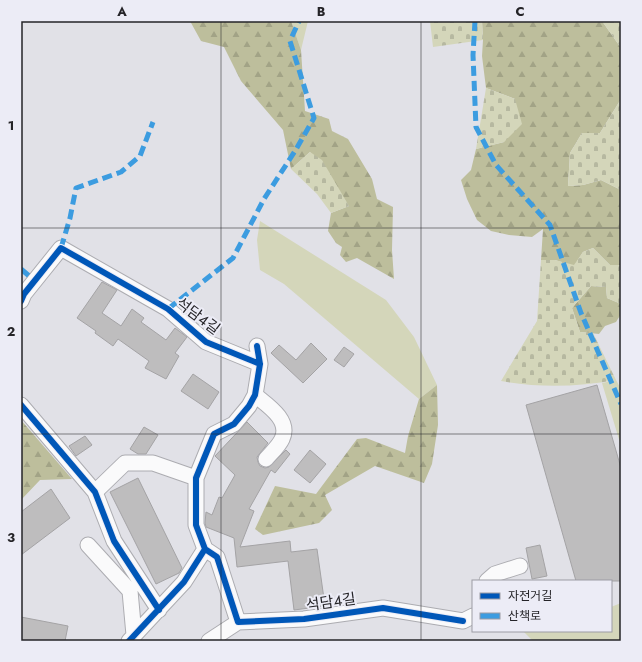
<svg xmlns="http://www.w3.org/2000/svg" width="642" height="662" font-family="Jost,'Noto Sans KR',sans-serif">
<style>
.grass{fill:#d4d6ba}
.forest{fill:url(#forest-firs)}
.cemetery{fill:url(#cemetery-stones)}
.building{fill:#bebdbe;stroke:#a4a3a5}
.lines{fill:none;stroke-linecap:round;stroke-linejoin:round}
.minor-casing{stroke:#acacb1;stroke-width:17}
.minor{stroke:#fafafb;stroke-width:15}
.quiet{stroke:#3c9ce0;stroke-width:5;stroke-dasharray:10 5;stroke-linecap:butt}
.cycleway-casing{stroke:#ececf6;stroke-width:8}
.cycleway{stroke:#0057b8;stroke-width:6}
.grid{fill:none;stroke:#252428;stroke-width:1;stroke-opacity:0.55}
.labels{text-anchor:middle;stroke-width:4;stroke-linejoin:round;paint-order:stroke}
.street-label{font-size:15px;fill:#252428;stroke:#ececf6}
.neatline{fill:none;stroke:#252428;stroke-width:1.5}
.grid-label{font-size:13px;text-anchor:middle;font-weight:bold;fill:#252428}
</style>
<defs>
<pattern id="forest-firs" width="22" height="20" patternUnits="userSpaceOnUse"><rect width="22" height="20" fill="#bdbe9c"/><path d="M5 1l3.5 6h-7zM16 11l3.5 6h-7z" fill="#a2a386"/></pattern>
<pattern id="cemetery-stones" width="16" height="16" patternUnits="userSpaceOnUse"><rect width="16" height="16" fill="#d4d6ba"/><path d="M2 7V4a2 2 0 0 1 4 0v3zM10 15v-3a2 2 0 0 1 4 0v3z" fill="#b6b8a0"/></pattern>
</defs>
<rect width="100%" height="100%" fill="#e1e1e7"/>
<path class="grass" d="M291 21H308L301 50Z
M260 221 386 300 414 337 437 385 419 399 284 284 260 270 257 240Z
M616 380 621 389V446L602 383Z
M621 603V641H533L523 631H611V607Z"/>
<path class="forest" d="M190 21H291L301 50 305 111 329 119 332 131 348 139 372 179 377 199 393 207 392 250 394 279 357 258 346 262 340 255 342 247 336 243 328 231 331 213 349 206 310 152 291 169 283 130 241 81 224 47 201 41Z
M482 21H602L621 48V99L600 133H582L570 153 568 186 583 185 601 180 621 190V265H610L593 248 583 252 574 266 555 260H541L543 229 532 237 509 235 491 231 477 220 467 199 461 180 471 170 476 149 504 142 515 99 486 88 482 56 483 40Z
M591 286 606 287 607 298 621 304V314L616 322 605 326 599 334 580 332 572 308Z
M437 385 438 425 432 464 424 483 375 466 325 495 332 510 319 523 263 535 255 529 275 486 316 494 357 439 366 438 405 453 408 436 419 399Z
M21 420 72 479 40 480 21 500Z"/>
<path class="cemetery" d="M430 21H482L483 40 433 47Z
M602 21H621V48Z
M486 88 515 99 522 124 504 142 476 149Z
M621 99V190L601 180 583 185 568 186 570 153 582 133H600Z
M310 152 322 160 349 206 331 213 317 194 291 169Z
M593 248 610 265H621V304L607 298 606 287 591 286 572 308 580 332 593 333 616 380C578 387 539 388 501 381L537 321 541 260H555L574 265 583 252Z"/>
<path class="building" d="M102 282 117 290 102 313 121 326 132 309 144 318 141 322 166 340 175 328 187 337 175 353 179 356 166 379 145 368 149 361 118 339 113 346 95 333 96 331 77 318Z
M311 343 327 359 303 383 271 353 279 345 296 360Z
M344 347 354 354 344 367 334 360Z
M193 374 219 392 208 409 181 391Z
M597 385 621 468V581H576L526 405Z
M247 422 268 443 257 457 258 462 260 466 265 468 269 467 286 450 290 454 275 473 271 470 249 509 254 511 240 547 290 541 291 552 317 549 325 606 294 610 288 561 237 567 234 538 206 527 205 523 206 512 212 515 219 497 222 498 235 475 215 456Z
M144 427 158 435 146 454H138L130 449Z
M85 436 92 445 76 456 69 446Z
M310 450 326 464 310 483 294 470Z
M138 478 182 568 179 573 156 584 110 492Z
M51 489 70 518 21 555V512Z
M540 545 547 576 532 579 526 548Z
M21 617 68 626 65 641H21Z"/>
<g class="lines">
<defs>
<path id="minor" d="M21 301 24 294 61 248 168 309 206 342 260 364
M255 395C267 405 291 420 282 439 279 446 271 453 266 459
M21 405 95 492 114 541 159 610
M95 492 125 463H153L196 478
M88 545 130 591 134 635
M205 549 217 557 238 622 304 619 383 608 463 621 473 616
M487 581 495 574 520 566
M129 641 184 582 205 549 196 525V478L214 434 234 424 249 406 255 395 260 364 257 346
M209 641 238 622"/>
</defs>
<use href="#minor" class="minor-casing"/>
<use href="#minor" class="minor"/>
<path class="quiet" d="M475 21 473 55 476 127 496 165 550 225 581 313 621 404
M61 248 70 218 76 188 121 172 140 156 153 122
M21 269 35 281
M168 309 233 258 264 199 295 151 314 118 290 41 299 21"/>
<defs>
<path id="cycleway" d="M21 301 24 294 61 248 168 309 206 342 260 364
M21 405 95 492 114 541 159 610
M205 549 217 557 238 622 304 619 383 608 463 621
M129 641 184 582 205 549 196 525V478L214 434 234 424 249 406 255 395 260 364 257 346"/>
</defs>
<use href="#cycleway" class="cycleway-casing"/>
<use href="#cycleway" class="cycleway"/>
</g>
<path class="grid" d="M221 21V641M421 21V641M21 228H621M21 434H621"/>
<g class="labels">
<g class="street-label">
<text transform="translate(198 316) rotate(37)" y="5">석담4길</text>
<text transform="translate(331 602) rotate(-8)" y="5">석담4길</text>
</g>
</g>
<rect width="642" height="662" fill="none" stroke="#ececf6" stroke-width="44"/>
<rect x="472" y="580" width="140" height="52" fill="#ececf6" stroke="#9c9ca4"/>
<rect x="480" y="593" width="20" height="6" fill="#0057b8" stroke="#9c9ca4"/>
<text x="508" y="600" font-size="12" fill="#252428">자전거길</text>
<rect x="480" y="613" width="20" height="6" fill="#3c9ce0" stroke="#9c9ca4"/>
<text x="508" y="620" font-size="12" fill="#252428">산책로</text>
<rect x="22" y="22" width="598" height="618" class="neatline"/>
<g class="grid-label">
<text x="122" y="16">A</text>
<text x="321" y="16">B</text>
<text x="520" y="16">C</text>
<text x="11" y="130">1</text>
<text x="11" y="336">2</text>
<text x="11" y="542">3</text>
</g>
</svg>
